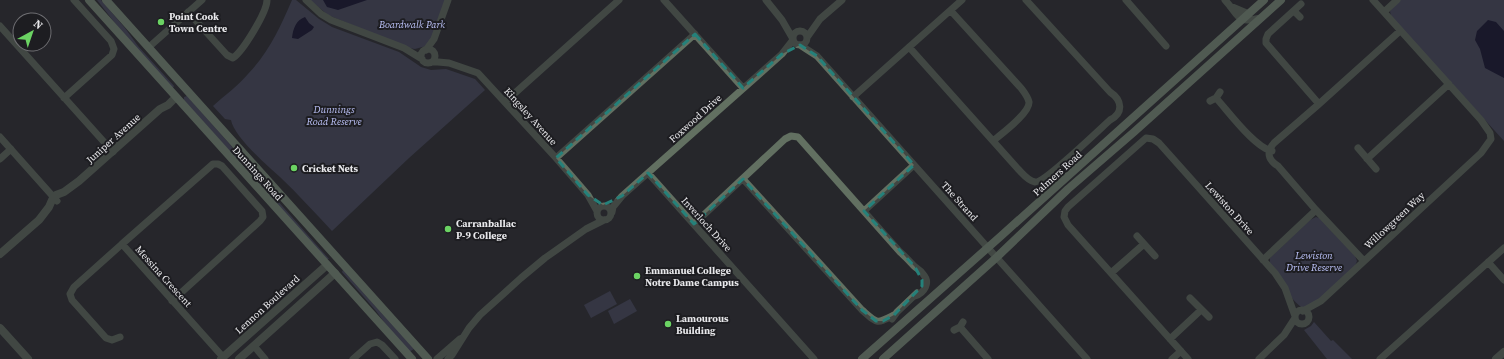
<svg xmlns="http://www.w3.org/2000/svg" width="1504" height="359" font-family="'Source Serif 4',serif">
<style>
.green{fill:#474961}
.water{fill:#090728}
.lines{fill:none;stroke-linecap:round;stroke-linejoin:round}
.minor{stroke:#627061;stroke-width:7}
.tertiary{stroke:#627061;stroke-width:8}
.secondary{stroke:#849a81;stroke-width:8}
.marked{fill:none;stroke:#25817a;stroke-width:3;stroke-dasharray:8 5;stroke-linejoin:round}
.poi-dot{fill:#6bd363;stroke:#1d1d21;stroke-width:1.5}
.labels{text-anchor:middle;stroke-width:4;stroke-linejoin:round;paint-order:stroke}
.poi-label{font-size:10px;font-weight:bold;fill:#e8e8eb;stroke:#1d1d21;text-anchor:start}
.park-label{font-size:10px;font-style:italic;fill:#bbc1f7;stroke:#1d1d21}
.street-label{font-size:10px;fill:#e8e8eb;stroke:#1d1d21}
</style>
<rect width="100%" height="100%" fill="#26272b"/>
<path class="green" d="M97 0H101L125 28 138 46 174 86 173 88 125 36Z
M292 0H296L319 19 332 27 399 52 421 67 431 70 446 69 475 79 485 90 409 158 332 231C315 213 298 194 280 177 267 165 234 137 231 120L225 119 213 106C225 95 238 86 248 74 269 52 280 28 292 0Z
M310 0H445L432 37 426 46 415 49 409 48 328 15Z
M1400 0H1504V141L1391 16 1390 11Z
M187 96 258 176 276 199 329 259H326L184 100V97Z
M1316 217 1319 218 1355 256 1357 261 1355 266 1318 300 1303 308C1290 301 1278 276 1270 264V258L1310 220Z
M343 270 414 349 409 352 392 333 376 311 342 272Z
M610 291 617 304 591 318 584 305Z
M630 299 637 311 614 324 608 311Z
M1314 322 1331 341 1333 340 1352 359H1327L1304 330 1311 326Z"/>
<path class="water" d="M323 0H367L338 10 327 7Z
M305 17 309 23 314 27 312 30 298 39 292 38C293 29 296 20 305 17Z
M1488 20 1496 22 1504 31V78L1485 68 1480 49 1475 40 1477 31Z"/>
<g class="lines">
<path class="minor" d="M306 0 321 14 331 20 404 48 422 59
M664 0 743 88
M766 0 782 20 793 39
M1126 0 1166 46
M1225 0C1240 16 1235 24 1261 18
M1301 4 1268 34 1266 39V43L1319 104
M1230 6 1249 14
M951 11 1021 88C1024 92 1028 97 1029 102 1030 113 1001 134 993 141
M1294 11 1300 17
M188 12 227 55 233 58C243 51 267 12 267 0
M1384 12 1397 0
M0 26 113 152
M793 38a7 7 0 1 1 14 0a7 7 0 1 1-14 0Z
M808 36 820 19 842 0
M800 45 817 56 1087 359
M149 47 202 0
M909 47 1018 169C1023 174 1028 181 1035 182 1044 183 1100 129 1110 120 1124 113 1122 100 1110 92L1026 0
M421 56a7 7 0 1 1 14 0a7 7 0 1 1-14 0Z
M426 50 434 39 448 0
M432 62H438L449 63 478 73 556 158 588 195 597 211
M853 97 962 0
M64 98 112 55 114 49 111 41 74 0
M1216 98C1228 111 1255 148 1272 151
M1210 101 1216 98 1220 92
M505 102 619 0
M0 137 57 201
M1358 148 1376 169
M556 158 695 34
M0 159 11 149
M1367 159 1449 84
M648 173 814 359
M743 179 862 310C878 324 876 324 894 315
M597 213a7 7 0 1 1 14 0a7 7 0 1 1-14 0Z
M864 211 914 165
M612 212 613 207 622 196 782 54 793 40
M694 224 785 139 791 136 798 137 900 252C905 256 909 261 914 266 917 269 921 270 923 274 931 283 924 293 915 296
M1137 236 1155 256
M122 244 213 164H218L222 166 262 211 263 217 260 221 172 301
M1263 260 1316 210
M1364 261 1316 210 1278 166C1268 160 1266 152 1274 143L1319 104 1400 31
M1488 262 1504 280
M1111 273 1144 244
M1190 298 1209 317
M1295 317a7 7 0 1 1 14 0a7 7 0 1 1-14 0Z
M1303 311 1321 301 1481 153 1491 139 1490 133 1481 120 1373 0
M892 319 897 312 917 293
M960 327 988 359
M954 330 960 327 963 322
M120 337 112 340 106 338 72 300 70 294 74 287 122 244 223 357
M1170 339 1201 310
M254 346 265 359
M353 359 370 344 377 342 382 345 395 359
M437 359 460 339
M448 359 452 355 469 328 480 315 521 278 545 258 586 229 604 220
M1172 359 1181 351
M1188 359 1068 225 1064 217 1065 211 1068 207 1146 138 1153 139 1159 143 1275 273 1285 288 1295 316
M1259 359 1284 335 1295 318
M1380 359 1504 248"/>
<path class="tertiary" d="M0 254 39 220 49 207 52 200 56 195 64 192 79 181 160 109 168 105 176 97
M0 328 28 359
M221 359 327 265
M239 359 335 273
M1496 359 1504 352"/>
<path class="secondary" d="M89 0 412 359
M106 0 428 359
M862 359 1001 236 1264 0
M883 359 997 257 1068 189 1134 132 1281 0"/>
</g>
<path d="M0 0H1504V359H0ZM695 34 743 88 782 54 800 45 817 56 914 165 864 211 915 267 922 280V286L894 315 883 321H876L862 310 743 179 694 224 648 173 622 196 603 205 588 195 556 158Z" fill="#26272b" fill-opacity=".55" fill-rule="evenodd"/>
<path class="marked" d="M695 34 743 88 782 54 800 45 817 56 914 165 864 211 915 267 922 280V286L894 315 883 321H876L862 310 743 179 694 224 648 173 622 196 603 205 588 195 556 158Z"/>
<g class="poi-dot">
<circle cx="161" cy="22" r="4"/>
<circle cx="294" cy="168" r="4"/>
<circle cx="448" cy="229" r="4"/>
<circle cx="637" cy="276" r="4"/>
<circle cx="668" cy="324" r="4"/>
</g>
<g class="labels">
<g class="poi-label">
<text x="169" y="20">Point Cook<tspan x="169" dy="12">Town Centre</tspan></text>
<text x="302" y="172">Cricket Nets</text>
<text x="456" y="227">Carranballac<tspan x="456" dy="12">P-9 College</tspan></text>
<text x="645" y="274">Emmanuel College<tspan x="645" dy="12">Notre Dame Campus</tspan></text>
<text x="676" y="322">Lamourous<tspan x="676" dy="12">Building</tspan></text>
</g>
<g class="park-label">
<text x="412" y="28">Boardwalk Park</text>
<text x="334" y="113">Dunnings<tspan x="334" dy="12">Road Reserve</tspan></text>
<text x="1314" y="259">Lewiston<tspan x="1314" dy="12">Drive Reserve</tspan></text>
</g>
<g class="street-label">
<text transform="translate(531 116) rotate(48)" y="4">Kingsley Avenue</text>
<text transform="translate(695 118) rotate(-42)" y="4">Foxwood Drive</text>
<text transform="translate(113 138) rotate(-42)" y="4">Juniper Avenue</text>
<text transform="translate(258 173) rotate(48)" y="4">Dunnings Road</text>
<text transform="translate(1057 173) rotate(-42)" y="4">Palmers Road</text>
<text transform="translate(960 201) rotate(48)" y="4">The Strand</text>
<text transform="translate(1230 208) rotate(48)" y="4">Lewiston Drive</text>
<text transform="translate(1394 220) rotate(-43)" y="4">Willowgreen Way</text>
<text transform="translate(707 224) rotate(48)" y="4">Inverloch Drive</text>
<text transform="translate(164 276) rotate(48)" y="4">Messina Crescent</text>
<text transform="translate(267 304) rotate(-42)" y="4">Lennon Boulevard</text>
</g>
</g>
<g transform="translate(32 32) rotate(40)"><circle r="19" fill="#1d1d21" stroke="#6e6e72"/>
<path d="M0-3L7 15L0 10L-7 15Z" fill="#6bd363"/>
<text y="-6" font-size="11" font-weight="bold" text-anchor="middle" fill="#e8e8eb">N</text>
</g>
</svg>
